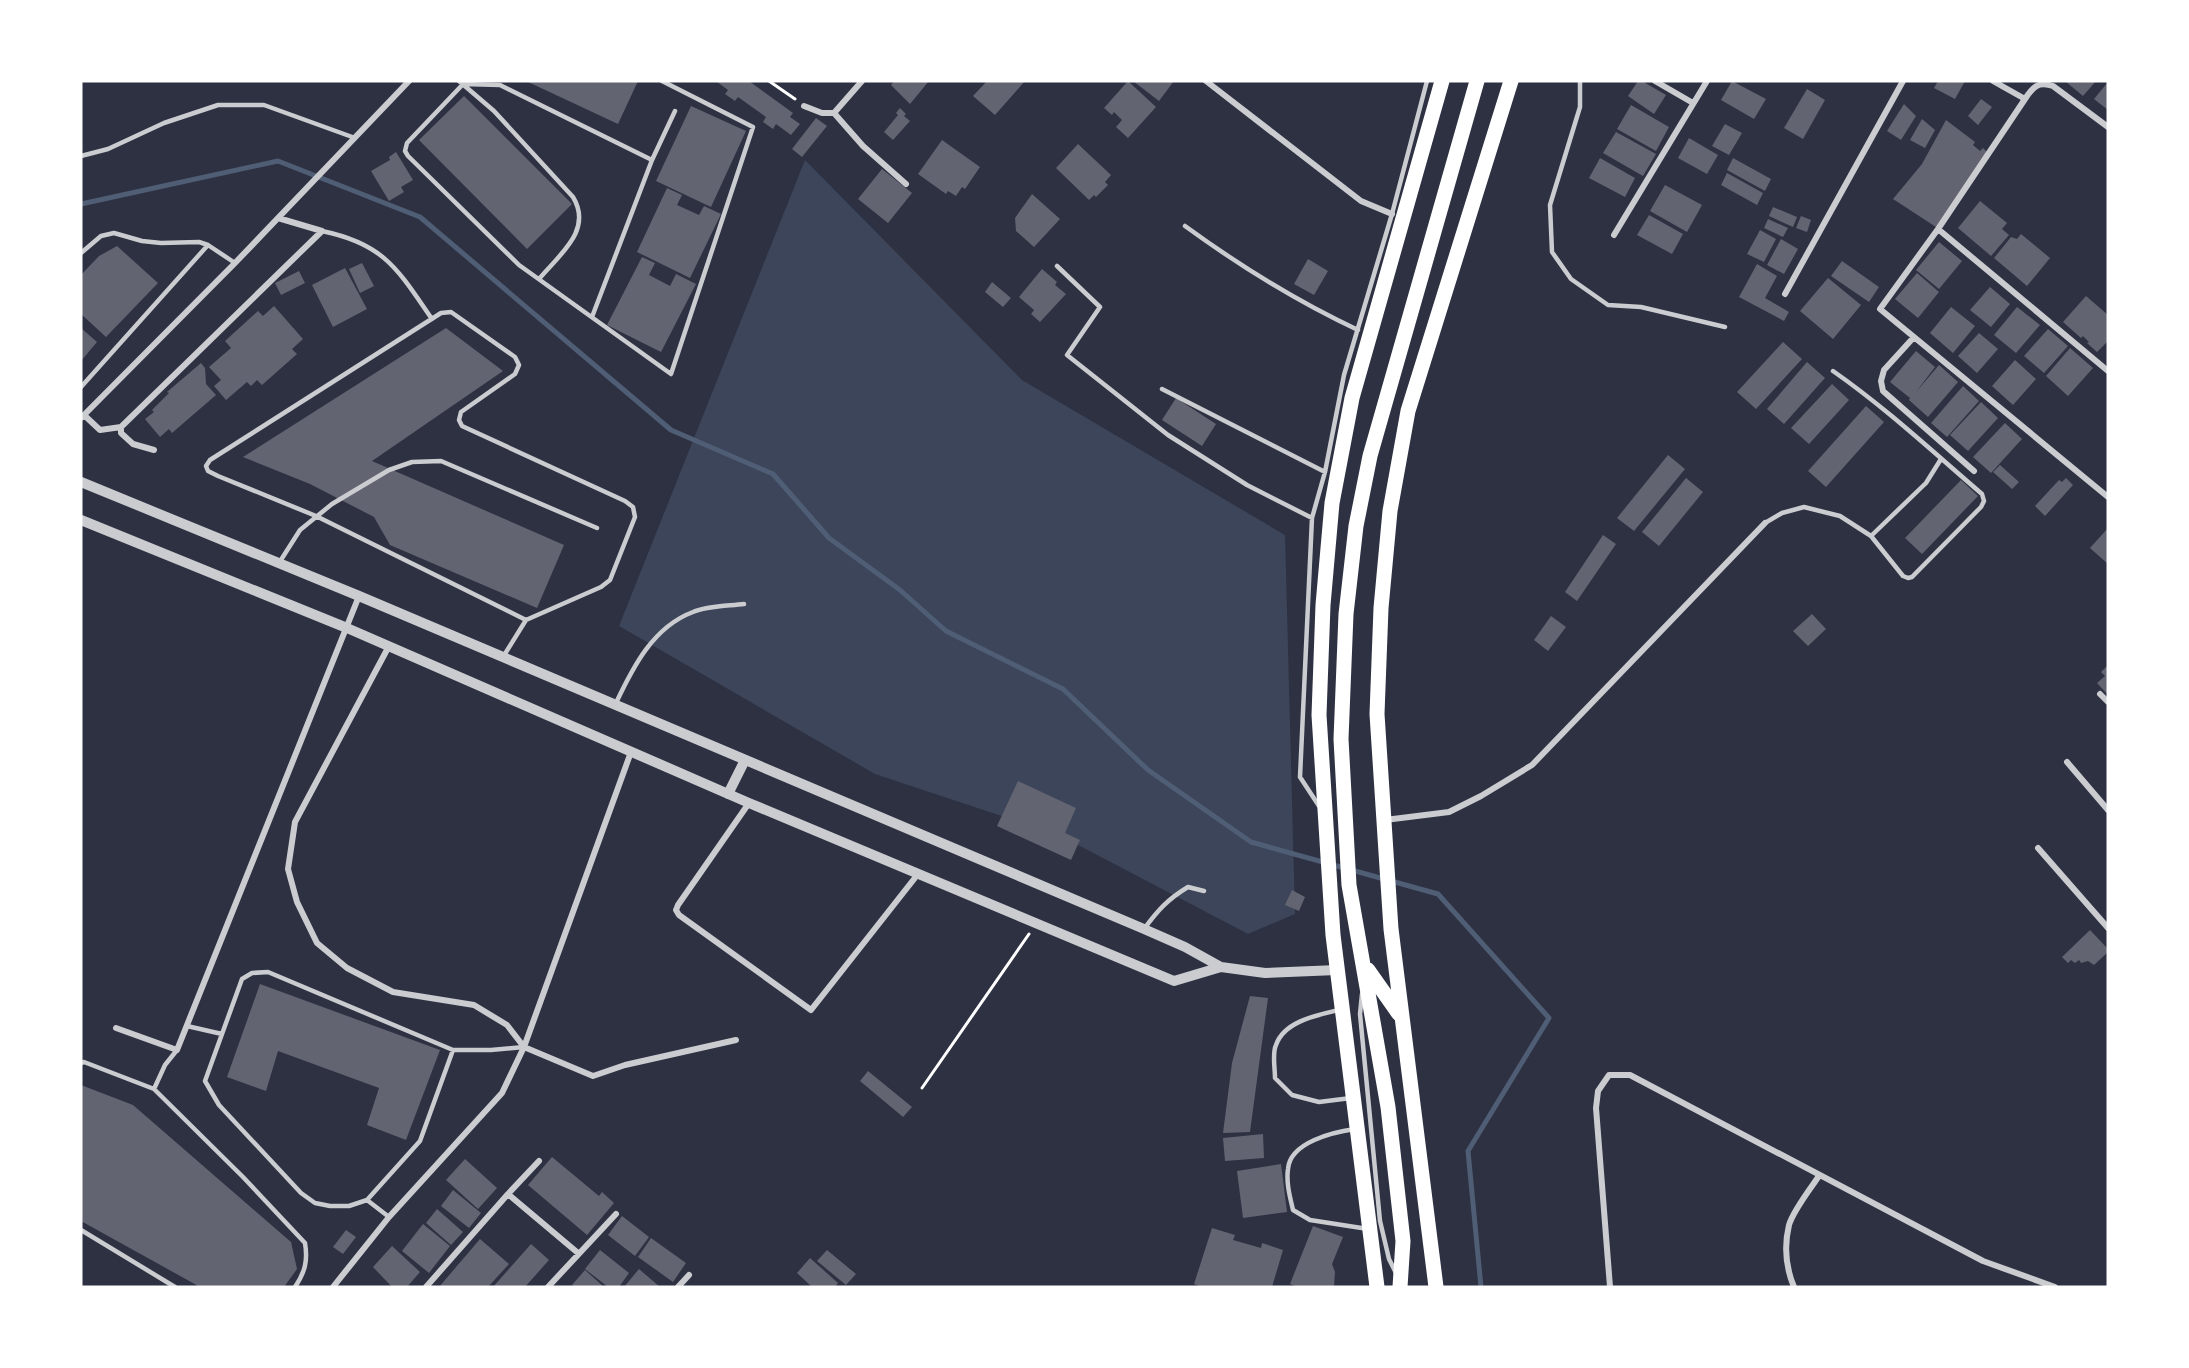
<svg xmlns="http://www.w3.org/2000/svg" width="2189" height="1368" font-family="Overpass,sans-serif">
<style>
.green{fill:#3c4559}
.lines{fill:none;stroke-linecap:round;stroke-linejoin:round}
.stream{stroke:#4f5d75;stroke-width:5}
.building{fill:#626471}
.path{stroke:#fff;stroke-width:3}
.service{stroke:#caccd0;stroke-width:4.5}
.minor{stroke:#caccd0;stroke-width:6}
.tertiary{stroke:#caccd0;stroke-width:10}
.trunk{stroke:#fff;stroke-width:15}
</style>
<rect width="100%" height="100%" fill="#2d3142"/>
<path class="green" d="M805 160 1022 380 1285 535 1295 914 1248 934 1059 835 875 774 619 626Z"/>
<g class="lines">
<path class="stream" d="M81 204 278 161 420 217 671 430 773 474 829 538 900 590 946 631 1063 689 1148 770 1251 842 1438 894 1549 1018 1468 1151 1481 1287"/>
</g>
<path class="building" d="M526 81H638L618 124Z
M716 81H749L793 113 790 117 800 124 791 135 776 124 773 129 763 122 766 117 738 97 735 101 725 94 728 90Z
M894 81H929L910 104 891 85Z
M987 81H1025L995 115 973 96Z
M1128 81 1156 107 1128 138 1116 127 1122 120 1114 112 1112 115 1104 108Z
M1133 81H1174L1159 101Z
M1638 81H1642L1666 95 1654 114 1628 96Z
M1732 81 1766 99 1754 119 1721 100Z
M1938 81H1965L1955 99 1934 88Z
M2065 81H2096L2083 96Z
M2108 82V110L2094 99Z
M1807 89 1825 100 1803 139 1784 128Z
M464 96 572 204 527 249 419 140Z
M1981 99 1992 107 1978 125 1968 116Z
M1904 104 1916 116 1901 140 1887 131Z
M1631 105 1669 127 1656 151 1617 129Z
M691 106 746 131 711 207 656 181Z
M900 108 906 114 904 116 910 121 893 140 884 132 898 115 896 113Z
M816 118 827 126 802 157 792 149Z
M1922 119 1935 130 1925 148 1910 140Z
M1946 120 1975 142 1973 145 1980 151 1983 148 1987 152 1936 227 1893 199 1922 164Z
M1725 124 1742 133 1729 155 1712 146Z
M1616 132 1656 154 1643 176 1603 153Z
M1689 138 1718 155 1707 174 1678 158Z
M942 140 980 167 965 189 962 187 956 196 948 191 946 194 918 174Z
M1078 144 1111 175 1105 182 1108 185 1096 197 1094 195 1089 200 1056 168Z
M396 152 413 180 401 187 404 192 389 201 371 171 390 160 389 157Z
M1600 158 1635 178 1625 197 1589 178Z
M1733 158 1771 179 1765 191 1727 170Z
M882 169 912 193 888 223 858 199Z
M1727 173 1763 193 1757 205 1721 185Z
M1665 185 1702 205 1687 232 1650 211Z
M667 188 682 195 677 205 699 215 704 206 721 214 690 278 637 252Z
M1032 194 1060 219 1034 247 1016 231 1015 218Z
M1980 201 2007 223 2002 229 2009 235 1991 256 1958 228Z
M1773 207 1797 217 1793 227 1769 216Z
M1649 215 1683 234 1672 254 1637 235Z
M1801 216 1811 220 1807 232 1796 228Z
M1768 219 1788 228 1783 237 1764 228Z
M1760 230 1776 239 1764 262 1747 254Z
M2021 234 2050 258 2027 286 1994 258 2011 237 2017 239Z
M1781 239 1798 249 1784 274 1767 265Z
M1939 242 1962 261 1939 289 1916 270Z
M117 246 158 283 106 337 81 314V275L99 256Z
M642 257 655 263 649 275 670 286 676 274 696 284 661 352 607 325Z
M1308 259 1328 271 1314 295 1294 284Z
M1842 261 1879 287 1869 302 1831 276Z
M362 263 374 286 360 293 349 269Z
M1757 264 1777 276 1765 298 1789 312 1784 321 1739 297Z
M345 268 367 309 333 327 312 285Z
M1042 269 1057 282 1055 285 1066 294 1040 322 1031 314 1034 310 1019 297Z
M299 271 305 283 281 295 275 283Z
M1917 273 1939 292 1918 318 1895 299Z
M1828 278 1861 305 1833 339 1800 311Z
M992 282 1011 298 1003 307 985 292Z
M1990 287 2010 304 1991 327 1970 310Z
M2086 296 2108 315V341L2097 352 2087 343 2089 342 2083 336 2081 338 2063 322Z
M274 306 303 339 292 349 297 354 262 385 257 380 251 386 247 382 226 400 214 386 221 380 209 367 231 348 225 341 258 311 263 316Z
M1951 307 1975 326 1953 353 1930 333Z
M2017 307 2040 325 2016 353 1994 335Z
M81 328 97 342 81 361Z
M446 328 503 371 372 461 564 545 537 608 390 545 374 517 310 484 243 457Z
M2048 329 2068 346 2044 373 2024 356Z
M1979 333 1998 349 1977 373 1958 356Z
M1783 342 1802 359 1756 409 1737 392Z
M2070 348 2093 368 2068 396 2046 376Z
M1916 351 1935 367 1916 392 1939 365 1958 382 1928 417 1909 400 1910 398 1890 382Z
M2015 360 2036 379 2013 405 1992 386Z
M1807 362 1825 378 1784 424 1767 409Z
M201 363 205 368 206 384 216 395 172 433 169 429 160 437 145 419 154 412 152 410 169 393 167 392Z
M1832 384 1849 400 1809 444 1791 428Z
M1963 386 1979 401 1947 437 1931 423Z
M1176 398 1216 424 1202 446 1162 420Z
M1981 402 1998 418 1968 451 1950 435Z
M1866 406 1884 422 1826 487 1808 471Z
M2005 423 2022 439 1991 473 1973 457Z
M1668 455 1685 469 1634 531 1617 518Z
M2000 465 2019 482 2012 489 1993 472Z
M1686 478 1703 492 1659 546 1642 532Z
M2066 478 2073 485 2045 516 2035 506 2059 480 2062 482Z
M1961 480 1978 496 1922 554 1905 538Z
M2108 528V564L2090 548Z
M1603 535 1616 544 1577 601 1565 592Z
M1812 614 1826 629 1808 646 1793 631Z
M1551 616 1566 627 1548 651 1534 640Z
M2108 665V695L2097 683 2105 676 2101 672Z
M1018 781 1076 808 1065 833 1080 840 1071 860 997 826Z
M1292 890 1305 897 1299 911 1285 905Z
M2090 930 2108 949V952L2094 965 2088 961 2081 963 2079 960 2075 963 2071 960 2068 963 2062 957Z
M260 984 440 1050 406 1140 367 1125 379 1088 278 1051 266 1091 227 1077Z
M1250 996 1268 998 1250 1132 1223 1133 1232 1063Z
M868 1071 912 1107 903 1117 860 1081Z
M81 1085 133 1105 291 1242 297 1269 284 1287H200L81 1221Z
M1263 1134 1264 1158 1225 1161 1223 1138Z
M552 1157 599 1196 602 1192 614 1203 587 1235 528 1185Z
M465 1159 497 1188 478 1209 446 1180Z
M1281 1164 1287 1212 1243 1218 1237 1171Z
M453 1190 481 1213 469 1228 441 1206Z
M437 1209 463 1232 451 1245 426 1223Z
M622 1216 649 1237 635 1256 608 1235Z
M423 1224 450 1246 429 1273 402 1251Z
M1313 1226 1343 1237 1332 1264 1335 1272 1334 1287H1298L1290 1284Z
M1212 1228 1235 1235 1233 1240 1261 1248 1262 1243 1283 1250 1272 1287H1202L1194 1284Z
M346 1230 356 1237 343 1254 333 1247Z
M651 1238 686 1263 673 1282 638 1257Z
M480 1239 509 1264 488 1287H439Z
M531 1244 549 1260 525 1287H493Z
M392 1246 420 1272 407 1287H392L373 1267Z
M600 1250 629 1273 619 1287H608L585 1269Z
M827 1250 856 1274 846 1285 817 1261Z
M810 1258 838 1283 835 1287H812L797 1273Z
M639 1269 660 1287H624Z
M585 1270 604 1287H575L572 1285Z"/>
<g class="lines">
<path class="path" d="M769 81 795 99
M922 1088 1029 934"/>
<path class="service" d="M459 81 494 111 573 197C593 230 560 254 539 279
M466 81 407 143 405 151 408 156 519 265 671 374 753 127 662 81
M1580 81V107L1550 205 1552 252 1571 279 1608 305 1641 307 1725 327
M463 84 500 85 652 160
M81 156 108 149 164 123 218 105H264L355 138
M1185 226C1240 266 1296 301 1358 330
M322 231C385 244 398 270 432 319
M81 253 101 236 114 233 142 241 161 243 199 242 208 245 235 263
M1057 266 1100 307 1067 355 1168 435 1247 485 1312 518
M592 317 652 160 675 111
M81 387 208 245
M1162 389 1325 472
M1765 523 1782 513 1804 507 1840 516 1871 536 1903 576 1908 578 1912 577 1981 507 1984 501 1982 494C1933 452 1886 408 1833 371
M1871 536 1926 483 1941 459
M279 563 300 530 332 504 389 470 412 462 441 461 597 528
M503 657 526 620 601 587 610 580 635 517 633 507 625 501 462 426 459 420 461 412 515 374 519 365 515 357 451 312 441 313 210 460 206 466 208 471 218 476 316 516 526 620
M616 703C633 667 653 627 693 612 707 606 728 606 744 604
M1319 806 1300 777 1312 518 1325 472 1344 375 1392 214 1427 81
M1144 929C1158 910 1168 899 1188 887L1204 891
M1362 994 1360 1014 1380 1221 1389 1259 1396 1273
M1339 1010C1318 1015 1284 1021 1276 1045 1272 1053 1275 1068 1275 1078L1292 1095 1319 1102 1351 1098
M187 1026 222 1034 242 979 252 973 268 972 453 1050H491L524 1047
M222 1034 205 1081 219 1105 301 1193 315 1203 330 1206H349L367 1200 420 1141 453 1050
M81 1063 84 1062 154 1089 243 1177 305 1243C308 1261 305 1272 295 1287
M154 1089 165 1065 177 1050
M1355 1129C1334 1132 1290 1142 1288 1169 1286 1183 1290 1197 1293 1210L1310 1220 1368 1229
M367 1200 389 1217
M81 1230 175 1287"/>
<path class="minor" d="M1206 81 1361 201 1392 214
M1655 81 1693 103
M1993 81 2025 99 1938 229 1880 309 2108 497
M2025 99C2033 87 2038 81 2053 86L2108 127
M804 106 822 113H834L862 81
M834 113 863 146 906 184
M1938 229 2108 371
M1614 235 1707 81
M1785 294 1903 81
M1914 337 1884 370 1881 381 1883 391 1974 471
M84 415 100 430 121 427
M81 418 235 263 409 81
M154 450 133 444 121 433V427L322 231 278 218
M389 646 295 822 288 869 297 902 317 943 347 968 393 992 474 1005 507 1025 524 1047 593 1076 625 1065 736 1040
M2100 694 2108 702
M2067 762 2108 810
M749 803 678 905 676 910 679 915 811 1010 918 874
M1385 820 1449 812 1481 796 1532 765 1765 523
M2038 848 2108 928
M116 1028 177 1050 359 596
M508 1194 539 1161
M333 1287 389 1217 502 1093 524 1047 631 752
M426 1287 508 1194 578 1253
M548 1287 616 1214
M678 1287 689 1275
M1610 1287 1596 1108 1598 1091 1609 1075H1630L1983 1261 2055 1287
M1794 1287C1786 1268 1784 1246 1789 1225 1793 1211 1810 1189 1819 1176"/>
<path class="tertiary" d="M81 482 359 596 1144 929 1185 947 1221 967 1265 973 1337 970
M81 520 347 628 749 803 1174 981 1221 967
M728 794 745 760"/>
<path class="trunk" d="M1368 970 1399 1014
M1377 1287 1333 935 1319 715 1323 605 1332 503 1352 398 1442 81
M1400 1287 1403 1241 1388 1107 1349 885 1341 739 1346 614 1356 526 1370 456 1477 81
M1436 1287 1391 929 1377 714 1381 608 1390 511 1408 411 1511 81"/>
</g>
<rect width="2189" height="1368" fill="none" stroke="#ffffff" stroke-width="165"/>
</svg>
